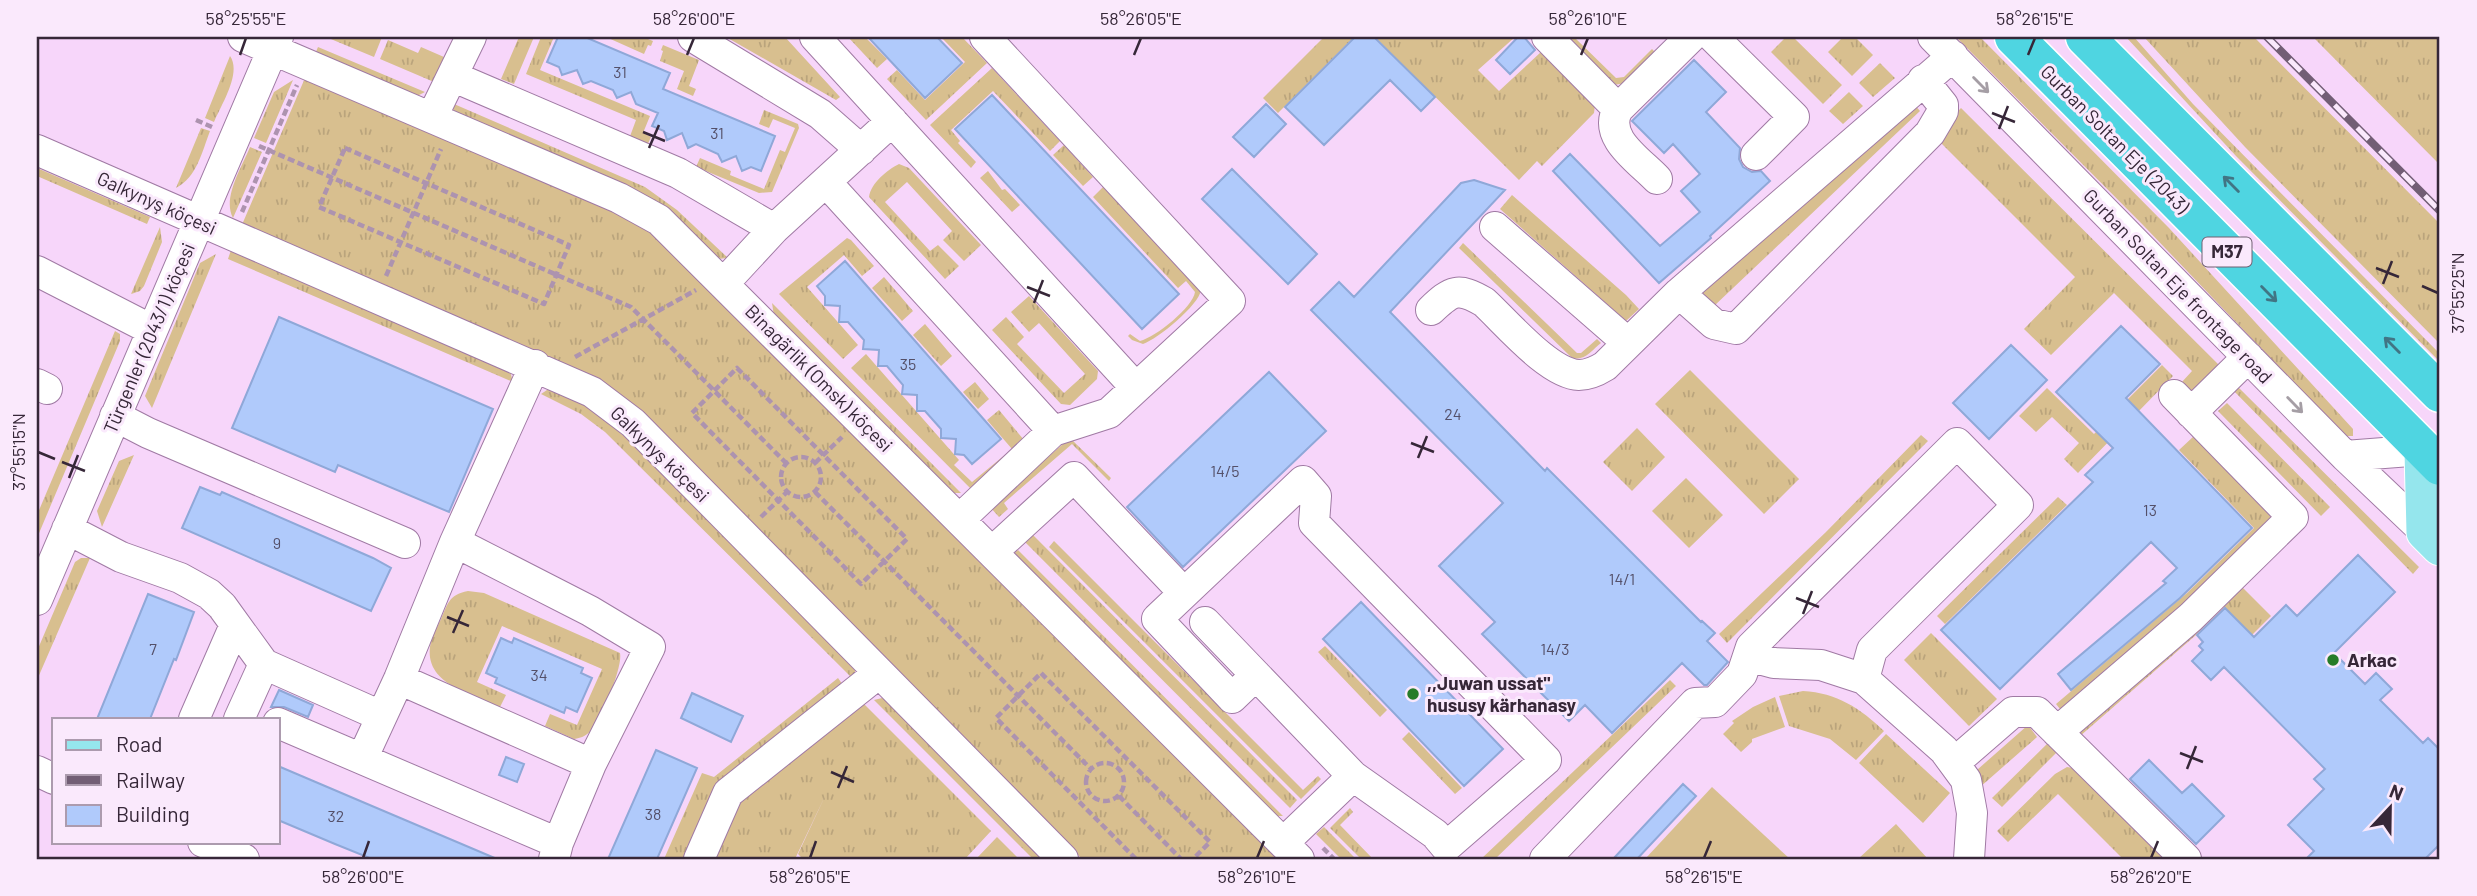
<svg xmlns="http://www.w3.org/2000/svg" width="2477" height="896" font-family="Barlow,sans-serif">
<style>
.grass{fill:url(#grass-tufts)}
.garden{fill:#d8bf8f}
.building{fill:#b0cafb;stroke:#8fa8d8;stroke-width:2}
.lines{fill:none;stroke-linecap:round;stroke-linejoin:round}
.minor-casing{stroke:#a07aa4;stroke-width:32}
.major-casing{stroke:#fff;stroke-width:39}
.highway-casing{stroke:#fff;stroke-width:41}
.path{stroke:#ad93af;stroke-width:4.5;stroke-dasharray:7 3.5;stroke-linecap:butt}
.minor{stroke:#fff;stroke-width:30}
.major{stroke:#95e6ed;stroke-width:37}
.highway{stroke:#4fd5e1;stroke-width:38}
.rail-casing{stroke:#725e75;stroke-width:8}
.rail{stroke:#fae9fc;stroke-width:5;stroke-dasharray:16;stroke-linecap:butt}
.oneway{stroke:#a59ea5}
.oneway2{stroke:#417584}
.ticks{fill:none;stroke:#362738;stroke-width:2.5}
.poi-dot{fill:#277c28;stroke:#fae9fc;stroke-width:2.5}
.labels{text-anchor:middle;stroke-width:6;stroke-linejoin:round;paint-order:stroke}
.number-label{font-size:16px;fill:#545069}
.shield{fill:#fae9fc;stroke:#716173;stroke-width:2}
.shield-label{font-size:18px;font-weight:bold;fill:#362738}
.street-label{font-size:19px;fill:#362738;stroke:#fae9fc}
.poi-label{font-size:19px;font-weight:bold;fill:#362738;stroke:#fae9fc;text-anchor:start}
.neatline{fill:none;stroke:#362738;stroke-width:2.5}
.ticks-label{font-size:18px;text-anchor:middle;fill:#362738}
</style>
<defs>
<pattern id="grass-tufts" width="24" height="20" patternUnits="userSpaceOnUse" patternTransform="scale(1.75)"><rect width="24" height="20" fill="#d8bf8f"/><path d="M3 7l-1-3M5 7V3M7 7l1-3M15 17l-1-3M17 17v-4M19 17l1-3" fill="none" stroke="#baa47c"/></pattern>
</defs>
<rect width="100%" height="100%" fill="#f7d6fa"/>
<path class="grass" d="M326 37H382L374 57Z
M519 37H534L514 84 501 79Z
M541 37H554L540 70 650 116 643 133 651 137 647 146 629 139 636 120 526 74Z
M606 37H643L653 41 651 46 648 45 644 54Z
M726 37H785L840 97 836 100Z
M848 37H865L887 59 877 68Z
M941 37H962L987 63 926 120 887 79 897 70 925 100 965 62Z
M1324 37H1354L1278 113 1263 98Z
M1375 37H1515L1478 70 1499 91 1541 52 1595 105 1594 113 1542 166 1537 161 1519 180Z
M1565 37H1574L1616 78 1624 77 1652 49 1657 54 1627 83 1613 85Z
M1786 37H1793L1842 85 1823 104 1771 52Z
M1843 37H1855L1873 55 1852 76 1828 52Z
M1956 37H1980L2169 228 2353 429V436H2345L2143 225Z
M2126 37H2134L2193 104 2440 354V362L2236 156Z
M2144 37H2254L2440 224V344L2245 147Z
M2313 37H2440V165Z
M388 40 418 53 421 47 444 57 434 82 380 59Z
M663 45 699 60 689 86 696 89 693 96 677 89 684 71 660 61 663 51 661 50Z
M318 47 425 92 415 97 315 54Z
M230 56C242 73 221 105 214 122L205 118Z
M1880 63 1895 78 1873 97 1859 83Z
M992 68 1060 141 1050 151 993 91 951 130 960 141 958 143 976 162 971 168 930 125Z
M305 78 617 210 650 230 1281 859H1082L673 446 241 227Z
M293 80 266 143 254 138 274 92Z
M1849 92 1863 106 1843 124 1829 111Z
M1913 103 1920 111 1713 307 1700 294Z
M454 104 645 187 677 210 728 258 717 259 453 111Z
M1961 108 2222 368 2193 396 2181 383 2192 371 2114 293 2051 355 2024 329 2075 277 1934 136Z
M764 110 798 124 799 128 772 192 759 193 696 167 700 158 731 171 730 175 764 189 780 150 785 152 795 128 773 119 769 128 759 124Z
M201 128 210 131C202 152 197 177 176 188Z
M1064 145 1093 177 1083 186 1053 155Z
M250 147 262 152 233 218C222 198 242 167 250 147Z
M899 164 909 168 981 245 964 261 943 240 952 231 907 182 885 202 930 251 938 245 959 266 945 279 869 197C871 183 887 170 899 164Z
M37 168 150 217 147 224 37 176Z
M988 171 1002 190 1005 189 1020 205 1012 212 980 178Z
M1103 187 1201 290C1199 305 1158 339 1143 344L1132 340 1128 336 1130 334 1140 341C1156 337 1193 307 1195 292L1186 281 1178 288 1093 197Z
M1512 195 1626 295 1639 309 1626 321 1500 209Z
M160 227 162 242 144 286 140 291 131 294Z
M847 238 851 240 874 266 862 276 844 255 807 287 858 345 843 359 779 294Z
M1463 243 1577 353H1581L1597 339 1601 343C1592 350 1583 363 1571 357L1459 248Z
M231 250 510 371 513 382 228 259Z
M216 254 152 408 145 396 200 263Z
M884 277 913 311 902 321 872 288Z
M1029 296 1098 371 1097 379 1070 405 1061 404 992 330 1006 317 1024 337 1017 344 1064 393 1085 374 1039 323 1029 332 1011 312Z
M772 303 961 493H953L774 316Z
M925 324 952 356 941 366 913 335Z
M115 331 120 334V341L37 538V515Z
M866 354 959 460 954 465 972 482 1012 449 987 420 999 410 1024 440 972 490 851 368Z
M2162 365 2173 376 2136 414 2124 403Z
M1690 370 1799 479 1764 514 1655 404Z
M975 382 989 399 978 409 963 392Z
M2235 384 2419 567 2413 574 2231 388Z
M550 388 587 405 631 442 855 668V674L852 678 605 432 581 414 541 394Z
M2047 388 2094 434 2110 418 2121 429 2078 473 2064 459 2079 443 2052 417 2036 432 2019 416Z
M2227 403 2330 507 2321 516 2218 411Z
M1637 428 1665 457 1632 491 1603 462Z
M1921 435 1928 441 1727 643 1719 634 1826 532Z
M2194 436 2270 513 2272 518V526L2064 714 2056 704 2187 593 2254 528 2179 450Z
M1070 438 1111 478 1109 481 1072 444 1004 503 1008 509 999 517 990 507Z
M134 455 102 527 97 511 119 461Z
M1686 478 1723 515 1689 548 1652 511Z
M2058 497 2067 505 1945 624 1937 616Z
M1032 534 1297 800 1290 808 1025 542Z
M1054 541 1303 790 1318 776 1321 779 1301 799 1049 547Z
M1018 550 1283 816H1275L1012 555Z
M81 558H90L37 680V651L75 562Z
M2240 585 2271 616 2252 635 2224 607 2196 635 2079 737 2073 731Z
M468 591 484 593 620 653C623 667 602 716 593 728 588 735 582 738 574 739L545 726 550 714 577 725 602 669 502 626 477 682 506 695 500 707C474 695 425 685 430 647 431 638 436 629 440 621 448 604 448 595 468 591Z
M1931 633 1997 699 1969 726 1904 660Z
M1325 646 1387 710 1380 717 1318 652Z
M838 678 843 685 685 859H664L702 773 714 777Z
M1670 680 1676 686 1495 859H1481Z
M1803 691C1837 693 1860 708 1884 731L1856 760 1830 739 1789 726 1779 696Z
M1775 697 1785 727 1752 739V742L1741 752 1723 734 1734 723 1732 721 1753 707Z
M882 698 888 700 1047 859H1033L874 700Z
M863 703 991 831 965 859H803L798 854 826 794 795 859H712L742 798Z
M2028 725 2037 737 1979 788 1969 777Z
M1409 732 1462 788 1455 794 1402 739Z
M1886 734 1950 793 1923 823 1859 763Z
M2050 741 2059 750 2002 807 1992 798Z
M2067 767 2073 768 2167 859H2123L2058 794 2008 842 1997 831 2055 774Z
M1350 808 1353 812 1340 825 1373 859H1361L1330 828Z
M1896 824 1928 859H1858Z
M1324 827 1356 859H1341L1316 834Z
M997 837 1019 859H976Z"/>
<path class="garden" d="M1712 787 1790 859H1645Z"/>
<path class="building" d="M558 37H585L670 73 663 89 775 136 761 171 751 167 742 171 736 156 722 162 718 154 696 144 688 148 682 133 667 140 664 131 652 126 658 113 636 104 631 92 617 98 613 90 591 81 583 84 577 70 562 75 559 67 547 62Z
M868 37H937L962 63 925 98Z
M1355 37H1374L1435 97 1421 111 1390 80 1324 145 1285 107Z
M1518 37H1524L1535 50 1510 74 1496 60Z
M1694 60 1726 92 1706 112 1740 148 1739 159 1743 167 1752 172 1761 171 1770 181 1710 236 1711 238 1659 283 1553 171 1570 154 1660 246 1700 212 1681 191 1700 174 1673 144 1664 153 1632 121Z
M992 95 1179 294 1142 329 955 129Z
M1266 104 1286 124 1254 157 1233 137Z
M1232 169 1317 254 1288 284 1202 199Z
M1474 180 1505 190 1390 312 1545 471 1547 468 1701 622 1702 621 1715 633 1707 641 1728 662 1707 685H1704L1682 663 1612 733 1585 705 1569 721 1482 634 1495 622 1439 566 1503 503 1311 310 1339 282 1354 297 1461 183Z
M845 261 1001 439 972 464 964 455 955 454 956 439 941 438V429L925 411H917V395L902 394 903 385 887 366H878L879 350 863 349 864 340 848 322H839L840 306 825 305V296L817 286Z
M279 317 493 409 449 512 338 465 335 472 232 428Z
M2121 326 2160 364 2126 398 2252 528 2180 598 2071 690 2058 674 2166 583 2163 581 2177 568 2151 542 2000 689 1941 630 2093 482 2085 475 2113 448 2056 392Z
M2011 345 2047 380 1989 439 1953 403Z
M1269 372 1326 431 1183 567 1127 507Z
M200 487 220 495 222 492 373 558 391 568 371 611 182 528Z
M2358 555 2395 592 2334 653 2365 684 2376 673 2392 689 2380 700 2423 743 2428 738 2440 750V844L2425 859H2306L2314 851 2288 825 2324 789 2314 779 2325 769 2224 667 2211 680 2192 661 2203 650 2199 646 2203 642 2197 635 2225 608 2254 637 2286 605 2297 616Z
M148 594 194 612 176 660 174 659 150 719H97Z
M1361 602 1503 749 1464 786 1323 639Z
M501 638 512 643 514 638 583 668 581 673 592 678 577 712 566 707 564 713 495 683 497 678 486 673Z
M279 690 313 705 308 717 284 707H271Z
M692 693 743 716 731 742 681 718Z
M656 750 697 768 657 859H608Z
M506 757 524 764 517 782 499 775Z
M2149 760 2182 793 2192 784 2224 816 2196 844 2130 779Z
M278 766 372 806 497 859H372L335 844 278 820Z
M1683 784 1696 796 1637 859H1613Z"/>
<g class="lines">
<defs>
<path id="minor" d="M243 37 619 198 659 220 1299 859
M693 37 820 114 861 150
M815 37 1136 388
M1547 37 1618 109
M1713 37 1794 117 1756 155
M1933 37 2345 456 2425 532
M454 77 678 173 774 229
M432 117 471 37
M37 150 592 392 633 423 1063 859
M1657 179C1639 160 1602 137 1618 109L1691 37
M826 182 1053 431 1109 413 1230 301 985 37
M1495 227 1628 343
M37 271 152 330
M724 283 774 229 892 121
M1679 293 1714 324 1736 329 1930 133 1943 111V105L1923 80
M1431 310C1452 290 1458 287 1484 302 1506 322 1549 374 1579 375 1589 375 1597 371 1605 366L1679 293 1953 56
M37 384 47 389
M2191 413 2248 357
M115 416 148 433 405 543
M2345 456 2423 450
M960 519 1053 431
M67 529 121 557 180 578 209 594 222 606 264 664 381 716
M455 542 590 611 650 647 591 764 558 843 554 859
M992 552 1074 477 1184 593
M37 600 278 37
M1205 622 1353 776 1283 843
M1748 656 1774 663 1821 665 1864 679 1944 750 1966 780 1972 813 1969 859
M1256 675 1232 698 1157 619 1303 481 1316 496 1314 523 1546 760 1446 847 1435 834 1353 776
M399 679 591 764
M194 719 235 625
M239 719 264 664
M278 723 558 843
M2057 732 2191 617 2293 517 2174 395
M362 759 399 679 455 542 535 365
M1954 763 2013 712H2037L2186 859
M37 771 54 779
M203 842 244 859
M699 859 728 793 879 673
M1545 859 1695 703 1715 702 1742 674 1751 647 1957 443 2018 505 1872 650 1864 679"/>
<path id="major" d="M2423 450 2425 532 2440 547"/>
<path id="highway" d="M2014 37 2440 466
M2085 37 2440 393"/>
</defs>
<use href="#minor" class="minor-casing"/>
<use href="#major" class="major-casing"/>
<use href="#highway" class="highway-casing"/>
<path class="path" d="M196 120 212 127
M259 146 631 307 786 463
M345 148 569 245 544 304 319 207Z
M242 212 297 85
M386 276 441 149
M575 357 696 290
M737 368 907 539 861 584 692 413Z
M781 477a20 20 0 1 1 40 0a20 20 0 1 1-40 0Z
M815 463 842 437
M815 492 1091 769
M761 517 787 492
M1086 782a19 19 0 1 1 38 0a19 19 0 1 1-38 0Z
M1119 796 1181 859
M1323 848 1334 859
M1136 859 996 718 1041 673 1210 842 1193 859"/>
<use href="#minor" class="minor"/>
<use href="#major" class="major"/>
<use href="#highway" class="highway"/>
<defs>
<path id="rail" d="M2267 37 2440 211"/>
</defs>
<use href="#rail" class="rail-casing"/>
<use href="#rail" class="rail"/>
</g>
<defs><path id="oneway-shaft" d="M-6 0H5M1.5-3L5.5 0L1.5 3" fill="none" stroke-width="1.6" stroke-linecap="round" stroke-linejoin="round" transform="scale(1.75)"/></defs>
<g class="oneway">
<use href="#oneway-shaft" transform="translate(1981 85) rotate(45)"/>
<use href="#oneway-shaft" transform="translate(2295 405) rotate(46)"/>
</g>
<g class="oneway2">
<use href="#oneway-shaft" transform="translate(2231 184) rotate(-135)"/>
<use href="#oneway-shaft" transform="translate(2269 294) rotate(45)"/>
<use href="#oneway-shaft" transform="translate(2392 345) rotate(-135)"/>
</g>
<path class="ticks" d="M240 55 246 38M687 55 694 38M1134 55 1141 38M1581 55 1588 38M2028 55 2035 38M1992 113 2015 122M1999 129 2008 106M643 132 665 141M649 148 659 125M2376 268 2399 277M2383 284 2392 261M2422 286 2438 293M1027 287 1050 296M1034 303 1043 280M1411 443 1434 452M38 452 55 459M1418 458 1427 436M62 462 85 471M69 478 78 455M1796 598 1819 607M1803 614 1812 591M447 617 469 626M453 633 463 610M2180 753 2203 762M2187 769 2196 746M831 772 854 782M838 788 847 766M363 858 369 841M810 858 816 841M1257 858 1264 841M1704 858 1711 841M2151 858 2158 841"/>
<g class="poi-dot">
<circle cx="2333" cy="660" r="7"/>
<circle cx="1413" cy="694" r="7"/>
</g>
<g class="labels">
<g class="number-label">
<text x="620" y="78">31</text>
<text x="717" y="139">31</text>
<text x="908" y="370">35</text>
<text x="1453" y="420">24</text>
<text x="1225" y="477">14/5</text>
<text x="2150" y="516">13</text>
<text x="277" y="549">9</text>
<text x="1622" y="585">14/1</text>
<text x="153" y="655">7</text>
<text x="1555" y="655">14/3</text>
<text x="539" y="681">34</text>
<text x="653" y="820">38</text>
<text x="336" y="822">32</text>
</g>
<rect class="shield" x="2202.5" y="237.5" width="49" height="29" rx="5"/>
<g class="shield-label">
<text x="2227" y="258">M37</text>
</g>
<g class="street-label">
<text transform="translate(2115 139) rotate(45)" y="7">Gurban Soltan Eje (2043)</text>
<text transform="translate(157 203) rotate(24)" y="7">Galkynyş köçesi</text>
<text transform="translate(2178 286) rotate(46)" y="7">Gurban Soltan Eje frontage road</text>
<text transform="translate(149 338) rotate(-67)" y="7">Türgenler (2043/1) köçesi</text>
<text transform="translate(819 378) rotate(45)" y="7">Binagärlik (Omsk) köçesi</text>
<text transform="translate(660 454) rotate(44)" y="7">Galkynyş köçesi</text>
</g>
<g class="poi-label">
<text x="2347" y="667">Arkac</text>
<text x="1427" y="690">,,Juwan ussat"<tspan x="1427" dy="22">hususy kärhanasy</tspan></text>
</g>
</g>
<rect width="2477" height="896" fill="none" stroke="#fae9fc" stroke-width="77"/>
<rect x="52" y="718" width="228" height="126" fill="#fae9fc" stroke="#ac9bae" stroke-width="2"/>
<rect x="66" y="740" width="35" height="10" fill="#95e6ed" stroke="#ac9bae" stroke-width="2"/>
<text x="116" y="752" font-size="21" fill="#362738">Road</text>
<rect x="66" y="775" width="35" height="10" fill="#725e75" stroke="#ac9bae" stroke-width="2"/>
<text x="116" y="788" font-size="21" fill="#362738">Railway</text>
<rect x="66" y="805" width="35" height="21" fill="#b0cafb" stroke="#ac9bae" stroke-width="2"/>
<text x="116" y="822" font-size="21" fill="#362738">Building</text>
<g transform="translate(2390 808) rotate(22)" stroke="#fae9fc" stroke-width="5" paint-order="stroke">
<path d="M0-5L12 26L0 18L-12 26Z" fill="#362738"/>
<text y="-10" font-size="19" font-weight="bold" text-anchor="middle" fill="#362738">N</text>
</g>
<rect x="38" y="38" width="2400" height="820" class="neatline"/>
<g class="ticks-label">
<text x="246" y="25">58°25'55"E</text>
<text x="694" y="25">58°26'00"E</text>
<text x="1141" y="25">58°26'05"E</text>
<text x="1588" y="25">58°26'10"E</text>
<text x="2035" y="25">58°26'15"E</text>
<text transform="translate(2458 293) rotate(-90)" y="6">37°55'25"N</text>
<text transform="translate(19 452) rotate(-90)" y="6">37°55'15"N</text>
<text x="363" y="883">58°26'00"E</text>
<text x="810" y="883">58°26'05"E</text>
<text x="1257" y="883">58°26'10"E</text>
<text x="1704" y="883">58°26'15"E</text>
<text x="2151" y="883">58°26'20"E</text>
</g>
</svg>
